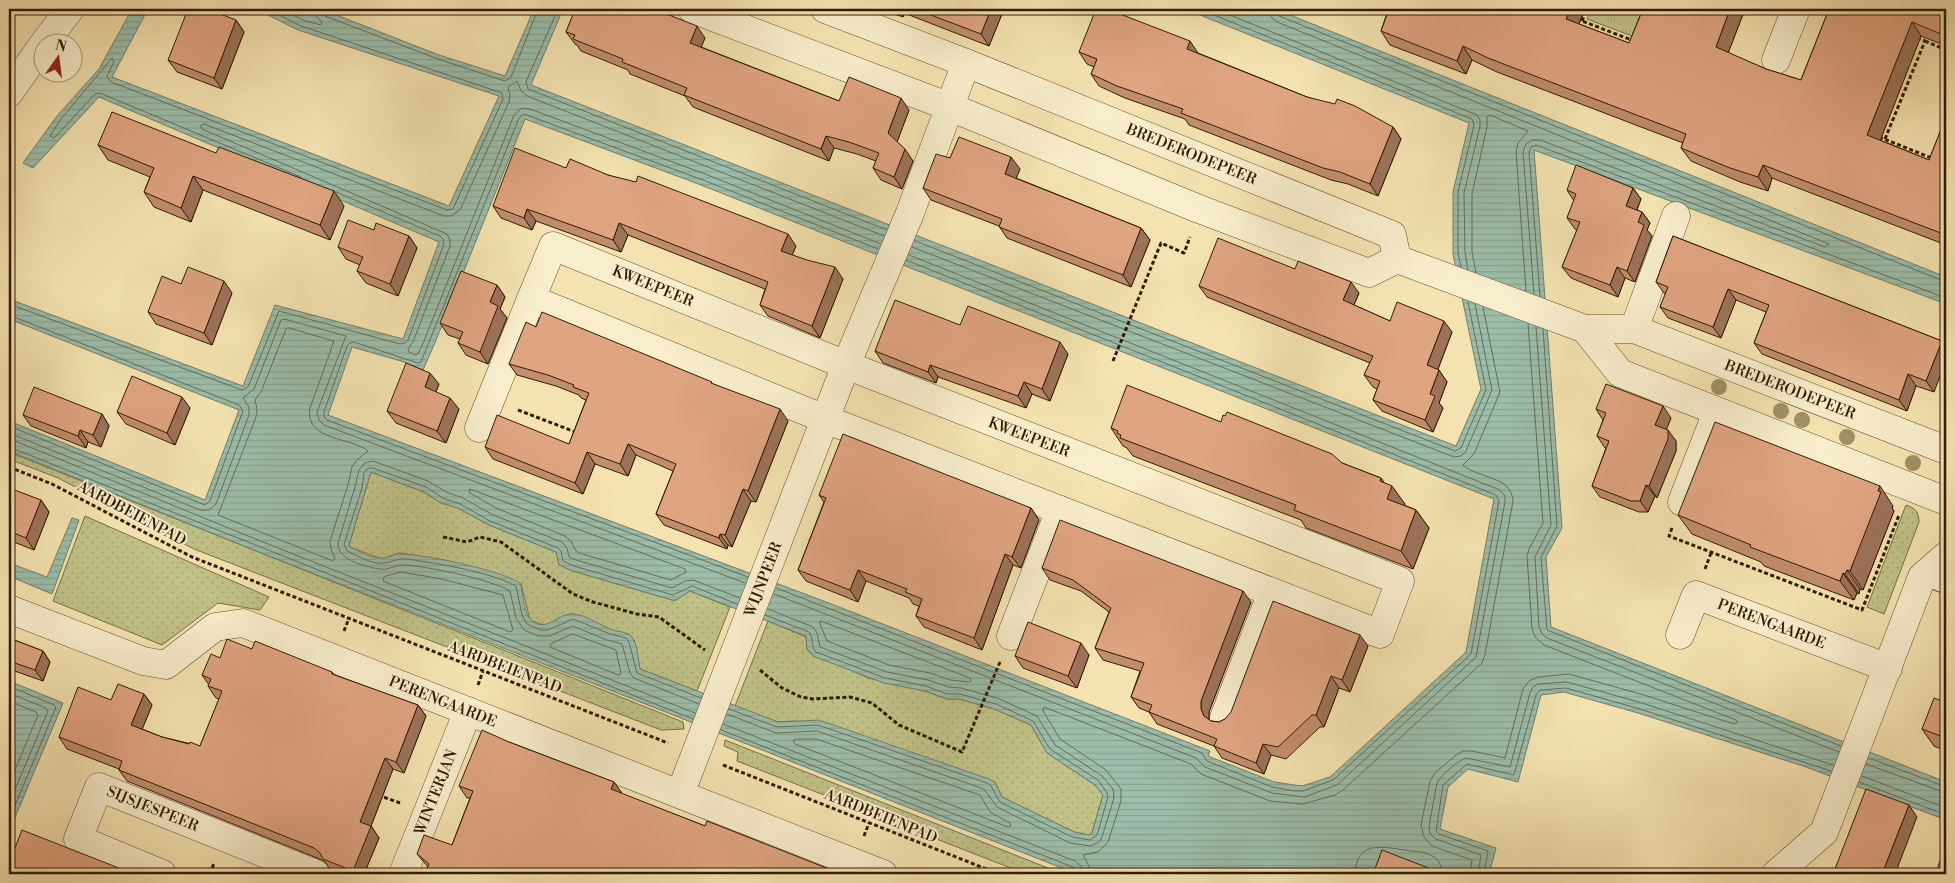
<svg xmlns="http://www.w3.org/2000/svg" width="1955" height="883" font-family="'Libre Bodoni',serif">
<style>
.grass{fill:url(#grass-dots);stroke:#796e44}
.park{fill:url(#park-tufts);stroke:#796e44}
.water{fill:url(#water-rules);stroke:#727d67;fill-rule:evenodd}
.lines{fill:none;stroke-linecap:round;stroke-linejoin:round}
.shore{stroke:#676c56;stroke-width:1}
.service-casing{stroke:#624d2d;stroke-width:17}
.minor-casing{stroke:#624d2d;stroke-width:29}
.tertiary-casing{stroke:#624d2d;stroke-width:29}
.path{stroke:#321b01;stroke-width:3;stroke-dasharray:4 2.5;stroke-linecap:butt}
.service{stroke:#f8edcc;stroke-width:15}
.minor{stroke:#f8edcc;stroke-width:28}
.tertiary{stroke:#f8edcc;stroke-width:28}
.tree{fill:#a19066}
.wall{fill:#c08d6e;stroke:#321b01}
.shaded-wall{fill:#9c735a;stroke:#321b01}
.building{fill:#dfa480;stroke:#321b01}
.labels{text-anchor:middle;stroke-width:4;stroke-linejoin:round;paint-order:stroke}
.street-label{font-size:15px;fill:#321b01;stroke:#f8edcc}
</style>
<defs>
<pattern id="grass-dots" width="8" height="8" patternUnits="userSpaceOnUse" patternTransform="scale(1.25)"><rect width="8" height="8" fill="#c0c288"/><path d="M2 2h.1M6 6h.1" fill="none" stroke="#a5a674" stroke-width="1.8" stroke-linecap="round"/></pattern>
<pattern id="park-tufts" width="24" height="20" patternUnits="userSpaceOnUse" patternTransform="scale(1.25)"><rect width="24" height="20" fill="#c0c288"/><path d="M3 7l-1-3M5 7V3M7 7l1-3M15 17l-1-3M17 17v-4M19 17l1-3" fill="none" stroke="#a5a674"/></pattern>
<pattern id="water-rules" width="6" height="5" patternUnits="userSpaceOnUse" patternTransform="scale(1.25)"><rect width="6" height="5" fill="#9cbeab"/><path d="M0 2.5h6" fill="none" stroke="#87a391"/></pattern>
</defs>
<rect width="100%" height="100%" fill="#f4e3b0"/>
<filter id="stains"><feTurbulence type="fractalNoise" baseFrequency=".004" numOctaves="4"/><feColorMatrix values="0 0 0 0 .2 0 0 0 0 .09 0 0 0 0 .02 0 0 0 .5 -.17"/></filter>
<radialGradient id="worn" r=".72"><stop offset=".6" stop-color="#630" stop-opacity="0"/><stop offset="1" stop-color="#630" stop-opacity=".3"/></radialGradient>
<path class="grass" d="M9 452 683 722 684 729 661 730 194 549 58 478 9 459Z
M371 472 424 492 441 503 458 508 489 525 556 552 559 565 573 571 672 600H676L690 591 730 607 697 691 640 669 634 640 629 634 611 630 579 616 571 614 548 625H543L530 620 521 584 445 560 399 553 382 559 350 547 349 545Z
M1906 505C1915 508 1919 512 1919 522L1884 614 1867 607Z
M85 516 269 597 260 610 218 603 162 645 53 601Z
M768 621 806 637 807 649 813 656 842 666 868 678 925 691 947 699H959L994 709 1031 725 1047 753 1095 785 1103 795 1092 833 1089 835 1074 832 1002 797 995 782 795 721 778 722 735 706Z
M725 740 1063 874H1026L737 761 738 752 724 746Z"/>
<path class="park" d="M1591 9H1648L1637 38 1587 19Z"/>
<path class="water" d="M132 9H148L112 77 449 206 499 96 298 30 256 9H321L439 55 505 76 534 9H563L531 85 1456 446 1481 389 1453 254V192L1469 123 1185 9H1275L1946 277V304L1534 150 1562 528 1546 557 1551 627 1946 782V820L1806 767 1638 713 1564 692 1541 695 1518 782 1468 769 1448 787 1440 829 1496 848 1489 874H1440L1377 865 1373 874H1077L259 552 9 451V421L205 500 239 410 9 319V299L243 386 275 305 403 339 439 242 99 97 33 168 23 163 57 116 99 69ZM525 119 701 185 1494 499 1466 652 1330 777 1302 786 1274 782 1208 756 1210 751 821 600 328 415 352 347 401 361 423 370 434 345ZM371 472 424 492 441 503 458 508 489 525 556 552 559 565 573 571 672 600H676L690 591 806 636 807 649 813 656 884 683 925 691 947 699H959L994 709 1031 725 1047 753 1095 785 1103 795 1092 833 1089 835 1074 832 1002 797 995 782 989 779 819 720 778 722 640 669C638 660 638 643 631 636 627 632 619 632 613 630 600 626 587 615 574 614 558 612 547 634 531 620 525 616 522 592 521 584 506 571 422 554 401 554 395 553 389 558 383 558 372 559 359 551 350 547L349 545Z
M72 518 79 520 52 594 9 576V563L47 577Z
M9 681 63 703 9 832Z"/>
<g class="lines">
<path class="shore" d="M267 9 301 26 502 93 503 99 453 209 447 210 111 82 107 76 114 62 112 58 61 119 50 136 54 138 95 94 100 93 301 177
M281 9 303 20 321 25 322 22 316 16 315 9
M321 9 322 13 325 16 438 59 505 81 511 77 538 9
M558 9 526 82 528 89 887 230
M1199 9 1472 119 1474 125 1458 192V253L1461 267
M1215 9 1477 115 1480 120V126L1464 193 1465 252 1468 270
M1269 9 1271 17 1277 22 1829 244 1825 247 1540 140H1532L1526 144 1523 152 1534 294
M1275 9 1276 13 1279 16 1946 282
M915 241 1455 451 1461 448 1486 390 1468 302
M881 244 705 174 530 109 522 108 514 115 424 341 418 354 415 355 409 352 408 349 413 342 450 246V240L447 234 202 129 200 126 204 124 444 216H451L460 210 509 102 510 95 508 87 517 81 521 91 527 96 884 236
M912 247 1454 457 1461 456 1466 451 1492 390 1475 304
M1476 273 1472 252V194L1487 127V117L1490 115 1528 131 1518 143 1516 152 1526 291
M1540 296 1529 152 1531 147 1536 145 1946 298
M9 304 242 390 248 387 279 311 400 344 405 343 408 340 444 244 443 239 440 236 336 192
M9 315 239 405 243 411 210 501 205 505 9 426
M1536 327 1551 525 1535 557 1539 627 1542 634 1547 638 1839 752
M289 328 334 341 310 408C304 441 352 437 368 451L357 460 352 467 348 485 330 541 331 549 335 558 333 561 218 515 256 417 257 409 255 400 261 392 286 329Z
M1543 329 1557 526 1541 557 1547 630 1841 746
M9 433 200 510H209L216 504 249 415V407L243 398 254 389 281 320 284 319 346 336 317 412 319 420 324 425 745 583
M9 440 15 441 263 542 695 713
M9 447 693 719
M470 489 685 569 686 572 671 580 579 553 576 551 571 541 565 536 496 508 470 493Z
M401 572 442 579 503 595 513 630 510 632 383 581 384 577Z
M748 577 327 420 324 417V412L347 346 350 343 354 342 418 363 421 362 519 118 524 114 703 180 878 249
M776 588 1202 753 1207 761 1272 787 1295 791H1303L1333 780 1471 654 1499 501 1496 495 906 260
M774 594 1196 758 1205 767 1272 793 1304 797 1337 785 1476 657 1505 502V496L1500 490 909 255
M821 621 970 678 971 681 969 682 950 680 930 673 889 665 827 641 820 624Z
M573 634 616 650 621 674 618 675 550 647 551 644Z
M9 686 54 705 56 707 9 820
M9 693 46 708 48 711 9 804
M701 698 637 673 629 642 626 638 610 634 573 619 548 630H541L527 624 522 615 516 586C490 572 436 563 407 559 398 558 392 562 384 563 373 565 358 556 347 551L344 544 362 488 364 473 368 468H373L426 487 443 498 460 504 490 521 558 548 561 551 563 561 574 566 673 595 692 586 737 604
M9 701 36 712 38 715 9 784
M699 704 634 678 630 673 622 644 607 640 573 626 549 636H539L524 630 516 618 510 591C493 580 423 565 402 565 394 565 388 571 380 569 366 567 337 560 338 543L355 487 359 470 365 463 373 461 428 481 446 492 463 498 493 515 562 542 567 548 569 557 576 560 672 588 685 581 693 580 740 598
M729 709 777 727 818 725 987 783 991 786 1000 802 1072 837 1090 840 1097 835 1108 797 1107 793 1098 780 1050 749 1033 721 996 704 960 694H947L926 686 885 678 816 652C810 646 814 638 809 632L765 615
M727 714 776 733 817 731 984 789 997 807 1070 843 1091 846 1099 842 1102 837 1114 798 1113 789 1102 776 1055 745 1037 716 997 698 961 688 949 687 928 680 887 672 820 647 817 633 813 627 768 609
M723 724 1075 861 1081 866 1083 874
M721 730 1073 867 1076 870 1077 874
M796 739H816L980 795 990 812 1010 823 1011 826 1008 827 795 744 793 741Z
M1869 758 1946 787
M1866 764 1946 793
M1862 776 1946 808
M1859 782 1946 815
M1091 874 1089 866 1083 855 1098 852 1108 842 1121 801V789L1106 770 1060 739 1043 711 1044 707 1191 764 1201 774 1270 801 1303 804 1335 795 1343 790 1482 663 1485 655 1513 501C1511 475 1478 479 1463 465L1474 454 1500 392 1483 307
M1355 874C1356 840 1382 847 1405 850 1414 852 1425 851 1432 856 1439 859 1441 865 1442 872
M1470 874 1472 860 1432 846 1424 837 1421 825 1430 781 1436 772 1456 755 1463 751H1472L1505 758 1523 689 1529 681 1538 677 1569 674 1644 695 1734 724 1738 722 1736 720 1544 645 1535 637 1532 628 1527 556 1529 549 1543 523 1528 324
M1478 874 1481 855 1436 839 1430 834 1429 826 1437 783C1442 774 1456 762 1466 758L1510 767 1530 693 1533 687 1538 684 1567 682 1642 703 1833 765
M1484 874 1488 851 1439 834 1436 831 1443 785 1467 764 1514 775 1536 695 1540 690 1566 688 1640 709 1831 771"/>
<defs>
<path id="service" d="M1922 577 1946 586"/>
<g id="minor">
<path id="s1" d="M692 9 950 107 1199 209 1369 273 1397 259 1585 329H1634L1946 450"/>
<path id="s2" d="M825 9 966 63 1392 235 1397 259"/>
<path d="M1776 60 1796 9"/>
<path d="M553 246 846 365 1400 581 1380 634 825 419 531 299Z"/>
<path d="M1585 329 1620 373 1946 501"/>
<path d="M1634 329 1676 216"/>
<path d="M479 428 531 299"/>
<path d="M1682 502 1717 412"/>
<path id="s3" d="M9 609 143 661 166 665 215 627 243 623 883 874"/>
<path id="s4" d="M1680 635 1696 595 1888 668"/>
<path d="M1011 636 1060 510"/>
<path d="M1224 718 1272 592"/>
<path id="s5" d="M680 794 846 365 910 213 966 63"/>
<path id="s6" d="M162 874 78 839 99 787 316 874"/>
<path id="s7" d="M403 874 468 711"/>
<path d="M1776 874 1824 832 1922 577 1946 556"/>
</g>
<path id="tertiary" d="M45 42 70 9
M9 93 42 46"/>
</defs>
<use href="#service" class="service-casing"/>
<use href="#minor" class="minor-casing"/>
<use href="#tertiary" class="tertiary-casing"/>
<path class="path" d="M1577 19 1634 41
M1582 21 1587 9
M1925 41 1946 50
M1879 137 1934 159
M1885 139 1925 41 1917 38
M1113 361 1161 243 1184 253 1190 237
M518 410 578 433
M9 467 52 484 192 557 668 743
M1672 528 1669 536 1862 610 1899 515
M443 537 467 542 480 537 501 542 573 594 593 602 637 614 659 617 705 650
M1705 569 1711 553
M344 631 349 618
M760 670 782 688 801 697 813 699 850 697 872 703 899 725 962 752 1000 662
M478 685 483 671
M723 765 999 874
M378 795 400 803
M864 836 869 823
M210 874 214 863"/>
<use href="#service" class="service"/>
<use href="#minor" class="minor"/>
<use href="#tertiary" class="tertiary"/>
</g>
<g class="tree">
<circle cx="1719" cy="387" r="8"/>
<circle cx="1781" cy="411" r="8"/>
<circle cx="1802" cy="420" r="8"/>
<circle cx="1847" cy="437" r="8"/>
<circle cx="1913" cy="463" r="8"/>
</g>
<path class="wall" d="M570 9H630L705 38 701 47 839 101 909 110 897 142 913 161 902 189 881 180 873 168 876 161 857 154 834 148 829 161 693 107 685 96 630 74 628 70 581 51 577 45 575 44 566 32 574 13Z
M881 9H1004L989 46 904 13 903 17Z
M1376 9H1585L1579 24 1629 43 1643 9H1745L1728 53 1766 69 1801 80 1829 9H1946V46L1921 36 1880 140 1929 160 1946 117V245L1772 178 1768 191 1740 182 1691 161 1681 148 1683 143 1497 72 1472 60 1466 74 1390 45 1381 31 1387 13Z
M236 20 244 32 222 89 177 72 168 60Z
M1079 52 1198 53 1307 97 1393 127 1401 139 1378 196 1348 184 1331 180 1189 125 1185 119 1125 98 1099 86 1091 74 1094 67 1087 64Z
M98 145 344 206 330 240 203 190 191 222 154 207 144 192 150 177 108 160Z
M950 158 1020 169 1016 178 1141 228 1150 240 1131 287 1007 238 999 226 931 200 923 188Z
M566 168 608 175 796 246 792 255 843 279 820 338 768 316 760 305 765 289 628 235 621 252 536 221 532 230 501 218 493 206Z
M1633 188 1641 199 1637 210 1642 212 1650 223 1647 230 1652 236 1635 282 1625 278 1618 297 1571 278 1562 267 1577 230 1575 229 1567 218 1574 201 1567 190Z
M374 230 409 236 417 248 398 296 366 283 357 271 360 265 346 259 338 247Z
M1673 236 1942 341 1934 392 1916 386 1907 411 1762 354 1754 343 1766 312 1736 300 1721 338 1668 318 1660 307 1666 294 1664 293 1656 282Z
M181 284 232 293 212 345 156 324 148 312Z
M497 285 505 297 500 309 507 318 488 364 466 355 458 343 460 339 448 335 440 323Z
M1199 286 1359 293 1354 305 1390 321 1452 332 1438 369 1447 382 1439 403 1443 408 1433 432 1382 411 1373 400 1377 389 1373 387 1364 375 1370 363 1207 297Z
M960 325 1068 354 1050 401 1032 394 1026 408 938 377 936 383 883 363 875 351Z
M536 327 713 384 788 421 756 502 751 501 732 547 728 545 727 549 664 525 656 514 673 471 636 455 628 476 595 464 583 494 493 459 485 447 569 444 586 400 581 398 579 395 556 386 517 375 509 364Z
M439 384 436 392 459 409 446 443 396 423 387 411Z
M190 408 175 445 126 424 117 412Z
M1596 409 1671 418 1666 429 1676 441V451L1657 498 1655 496 1648 512H1639L1600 497 1592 486 1606 448H1605L1597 436 1603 420Z
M102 414 109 426 101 447 88 442 86 448 31 426 23 415Z
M1221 422 1342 463 1381 478 1384 483 1405 504 1404 505 1416 510 1429 528 1413 569 1306 528 1301 520 1133 456 1127 448 1123 446 1111 428Z
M819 495 1031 508 1039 520 1021 568 1013 565 982 650 924 627 916 616 919 606 913 604 909 598 866 581 858 602 806 581 798 570 824 502Z
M9 498 41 500 49 512 34 550 9 540Z
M1893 506 1892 508 1894 511 1863 590 1860 589 1859 594 1857 593 1854 600 1764 566 1761 562 1692 534 1678 515Z
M1042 568 1251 602 1209 712V720L1211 721 1219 722 1368 646 1350 692 1339 688 1324 727H1320L1286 759 1271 755 1264 774 1222 758 1214 746 1157 724 1149 712 1139 708 1131 697 1140 671 1103 660 1095 648 1109 612 1081 591 1050 580Z
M9 638 43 651 50 662 43 681 9 669Z
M252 649 332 672 334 675 418 705 426 716 404 773 393 769 371 826 379 838 364 874H340L331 871 325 862 322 860 127 781 119 770V769L67 749 59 737 111 700 144 694 152 705 142 729 162 737 200 746 219 699 216 698 208 686 209 685 202 675 220 658Z
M1089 655 1077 688 1023 668 1015 656Z
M1946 698V751L1934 746 1922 729 1945 702Z
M509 742 614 782 622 794 705 826 829 869 833 874H425L428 867 417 854 452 845 470 798H467L459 786Z"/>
<path class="shaded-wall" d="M897 9H901L904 13 903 17Z
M991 9H1004L989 46 981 34Z
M1570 9H1585L1575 33 1566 19Z
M1730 9H1745L1725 61 1716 47Z
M236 20 244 32 222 89 214 78Z
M1912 22 1921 36 1877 149 1867 135Z
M697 26 705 38 698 55 690 43Z
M1190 41 1198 53 1195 61 1187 49Z
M1463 46 1472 60 1466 74 1457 61Z
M901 98 909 110 896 145 888 133Z
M1393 127 1401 139 1378 196 1370 184Z
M826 136 834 148 829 161 821 149Z
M905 149 913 161 902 189 894 177Z
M1011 157 1020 169 1013 186 1005 174Z
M1763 165 1772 178 1768 191 1758 177Z
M193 176 203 190 191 222 181 208Z
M1633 188 1641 199 1634 217 1626 206Z
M334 191 344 206 330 240 320 225Z
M527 209 536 221 532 230 524 218Z
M1642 212 1650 223 1647 230 1652 236 1635 282 1627 271 1638 222Z
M619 223 628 235 621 252 613 240Z
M1141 228 1150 240 1131 287 1123 275Z
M788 234 796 246 789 263 781 251Z
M409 236 417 248 398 296 390 284Z
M835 267 843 279 820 338 812 326Z
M1617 267 1625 278 1618 297 1610 285Z
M224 281 232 293 212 345 204 333Z
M1351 282 1359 293 1351 312 1343 300Z
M497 285 505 297 500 309 507 318 488 364 480 352 490 302Z
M1728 289 1736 300 1721 338 1713 327Z
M1444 321 1452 332 1435 377 1427 365Z
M1942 341 1946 347V361L1934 392 1926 381Z
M1060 342 1068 354 1050 401 1042 389Z
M930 365 938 377 936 383 928 372Z
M1439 370 1447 382 1439 403 1443 408 1433 432 1425 420 1430 394Z
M430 373 439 384 433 399 425 387Z
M1908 374 1916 386 1907 411 1899 400Z
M1024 382 1032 394 1026 408 1018 396Z
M182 397 190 408 175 445 167 433Z
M450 398 459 409 446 443 437 431Z
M1663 406 1671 418 1664 436 1655 425Z
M780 409 788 421 756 502 748 491Z
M102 414 109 426 101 447 93 435Z
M80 430 88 442 86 448 78 436Z
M1668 430 1676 441V451L1657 498 1649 486Z
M628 444 636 455 628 476 620 464Z
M587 452 595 464 583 494 575 483Z
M1381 478 1390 491 1392 486 1405 504 1400 517 1387 499 1380 481Z
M1646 485 1655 496 1648 512 1640 501Z
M1880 486 1893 506 1892 508 1894 511 1863 590 1850 571Z
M743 489 751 501 732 547 725 535Z
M41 500 49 512 34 550 26 538Z
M1031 508 1039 520 1021 568 1012 557Z
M1416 510 1429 528 1413 569 1401 551Z
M720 534 728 545 727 549 719 538Z
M1005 554 1013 565 982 650 974 638Z
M858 570 866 581 858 602 850 590Z
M1847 570 1860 589 1859 594 1845 574Z
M1843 573 1857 593 1854 600 1840 581Z
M1243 591 1251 602 1209 712V720L1204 716 1201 709V701Z
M1360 635 1368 646 1350 692 1342 680Z
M1081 643 1089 655 1077 688 1068 676Z
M43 651 50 662 43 681 35 670Z
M1331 676 1339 688 1324 727 1316 715Z
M144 694 152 705 139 737 131 725Z
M418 705 426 716 404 773 396 762Z
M1263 744 1271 755 1264 774 1256 763Z
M385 758 393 769 371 826 379 838 364 874H355L353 871 360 822Z
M614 782 622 793 619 801 611 789Z
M1909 805 1917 817 1895 874H1882Z
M829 869 833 874H827Z"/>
<path class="building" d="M188 9H207L236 20 214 78 168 60Z
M575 9H630L641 13 643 9H654L697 26 690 43 839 101 849 77 901 98 888 133 905 149 894 177 873 168 879 153 849 142 826 136 821 149 684 95 687 88 622 62 623 59 573 39 575 35 566 32Z
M915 9H991L981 34Z
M1096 9H1107L1190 41 1187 49 1307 97 1335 104 1337 99 1355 106 1393 127 1370 184 1340 172 1323 168 1181 113 1183 109 1117 86 1091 74 1097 59 1079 52Z
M1389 9H1570L1566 19 1629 43 1643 9H1730L1716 47 1766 69 1801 80 1829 9H1946V36L1912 22 1867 135 1929 160 1946 117V235L1763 165 1758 177 1730 168 1681 148 1686 134 1488 58 1463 46 1457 61 1381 31Z
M112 112 216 153 219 147 334 191 320 225 193 176 181 208 144 192 154 168 98 145Z
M959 137 1011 157 1005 174 1141 228 1123 275 999 227 1002 219 923 188 936 154 950 158Z
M515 148 566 168 570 159 608 175 636 182 638 176 788 234 781 251 807 260 835 267 812 326 760 305 768 282 619 223 613 240 527 209 524 218 493 206Z
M1576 165 1633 188 1626 206 1642 212 1638 222 1644 225 1627 271 1617 267 1610 285 1562 267 1580 222 1567 218 1576 194 1567 190Z
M348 220 374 230 376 223 409 236 390 284 357 271 363 257 338 247Z
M1673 236 1942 341 1926 381 1908 374 1899 400 1754 343 1769 305 1728 289 1713 327 1660 307 1668 287 1656 282Z
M1218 238 1295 269 1298 261 1351 282 1343 300 1390 321 1397 302 1444 321 1427 365 1439 370 1430 394 1435 396 1425 420 1373 400 1380 381 1364 375 1373 356 1199 286Z
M188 267 224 281 204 333 148 312 162 276 181 284Z
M461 271 497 285 490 302 498 306 480 352 458 343 463 332 440 323Z
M895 300 960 325 968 306 1060 342 1042 389 1024 382 1018 396 930 365 928 372 875 351Z
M542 312 712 382 711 383 780 409 748 491 743 489 725 535 720 534 719 538 656 514 676 464 628 444 620 464 587 452 575 483 485 447 497 415 569 444 589 393 573 387 574 385 548 375 509 364 526 322 536 327Z
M406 363 430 373 425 387 450 398 437 431 387 411Z
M132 376 182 397 167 433 117 412Z
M1606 384 1663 406 1655 425 1668 430V439L1649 486 1646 485 1640 501H1631L1592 486 1609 441 1597 436 1606 413 1596 409Z
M1127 385 1221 422 1223 415 1225 416 1227 412 1332 454 1342 463 1381 478 1380 481 1392 486 1387 499 1416 510 1401 551 1294 510 1296 505 1120 438 1121 435 1117 433 1118 431 1111 428Z
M34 387 102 414 93 435 80 430 78 436 23 415Z
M1715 422 1880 486 1878 491 1881 492 1850 571 1847 570 1845 574 1843 573 1840 581 1750 547 1751 545 1678 515Z
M843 434 1031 508 1012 557 1005 554 974 638 916 616 922 599 905 592 907 589 858 570 850 590 798 570 826 498 819 495Z
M12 489 41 500 26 538 9 531V498Z
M1060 520 1243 591 1201 701V709L1204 716 1211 721 1219 722 1225 719 1231 712 1273 601 1360 635 1342 680 1331 676 1316 715H1312L1278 747 1263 744 1256 763 1214 746 1217 739 1149 712 1152 705 1131 697 1144 663 1095 648 1111 608 1073 580 1042 568Z
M1028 622 1081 643 1068 676 1015 656Z
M9 638 43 651 35 670 9 661Z
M227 639 252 649 255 641 332 672V674L418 705 396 762 385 758 360 822 371 826 353 871 323 859 320 853 314 848 119 770 122 761 59 737 78 687 111 700 118 684 144 694 131 725 162 737 189 744 190 742 200 746 222 691 208 686 211 679 202 675 211 654 220 658Z
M1934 698 1945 702 1946 698V738L1922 729Z
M482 730 509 742 614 782 611 789 705 826 707 821 829 869 827 874H829H425L429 864 417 854 424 835 452 845 473 791 459 786Z
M1866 789 1909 805 1882 874H1833Z
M22 830 134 874H9V863Z
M1382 850 1444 874H1373Z
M1941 859 1946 861V874H1935Z"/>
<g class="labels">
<g class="street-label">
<text dy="5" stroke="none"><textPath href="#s2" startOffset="394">BREDERODEPEER</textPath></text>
<text transform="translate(653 286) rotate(22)" y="5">KWEEPEER</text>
<text dy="5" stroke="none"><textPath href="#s1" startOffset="1175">BREDERODEPEER</textPath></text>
<text transform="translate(1029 437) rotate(21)" y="5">KWEEPEER</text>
<text transform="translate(132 513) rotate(28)" y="5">AARDBEIENPAD</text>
<text dy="5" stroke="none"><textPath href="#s5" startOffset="230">WIJNPEER</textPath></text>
<text dy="5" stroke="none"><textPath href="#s4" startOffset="124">PERENGAARDE</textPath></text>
<text transform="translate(505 667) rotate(21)" y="5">AARDBEIENPAD</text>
<text dy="5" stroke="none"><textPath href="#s3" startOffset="472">PERENGAARDE</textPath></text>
<text dy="5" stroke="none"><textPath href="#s7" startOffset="88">WINTERJAN</textPath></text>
<text dy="5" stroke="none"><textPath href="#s6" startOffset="205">SIJSJESPEER</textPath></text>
<text transform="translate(881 816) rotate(22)" y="5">AARDBEIENPAD</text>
</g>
</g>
<rect width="1955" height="883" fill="none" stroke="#f4e3b0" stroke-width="30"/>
<rect x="10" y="10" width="1935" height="863" fill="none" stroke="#321b01" stroke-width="2.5"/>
<rect x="15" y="15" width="1925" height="853" fill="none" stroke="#321b01"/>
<g transform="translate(58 58) rotate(14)"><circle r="24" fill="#f8edcc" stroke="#a9997b"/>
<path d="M0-4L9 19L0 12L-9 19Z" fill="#8f2418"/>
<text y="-8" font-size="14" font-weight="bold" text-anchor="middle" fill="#321b01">N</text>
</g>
<rect width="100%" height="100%" filter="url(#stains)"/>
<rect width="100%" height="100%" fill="url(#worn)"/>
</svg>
